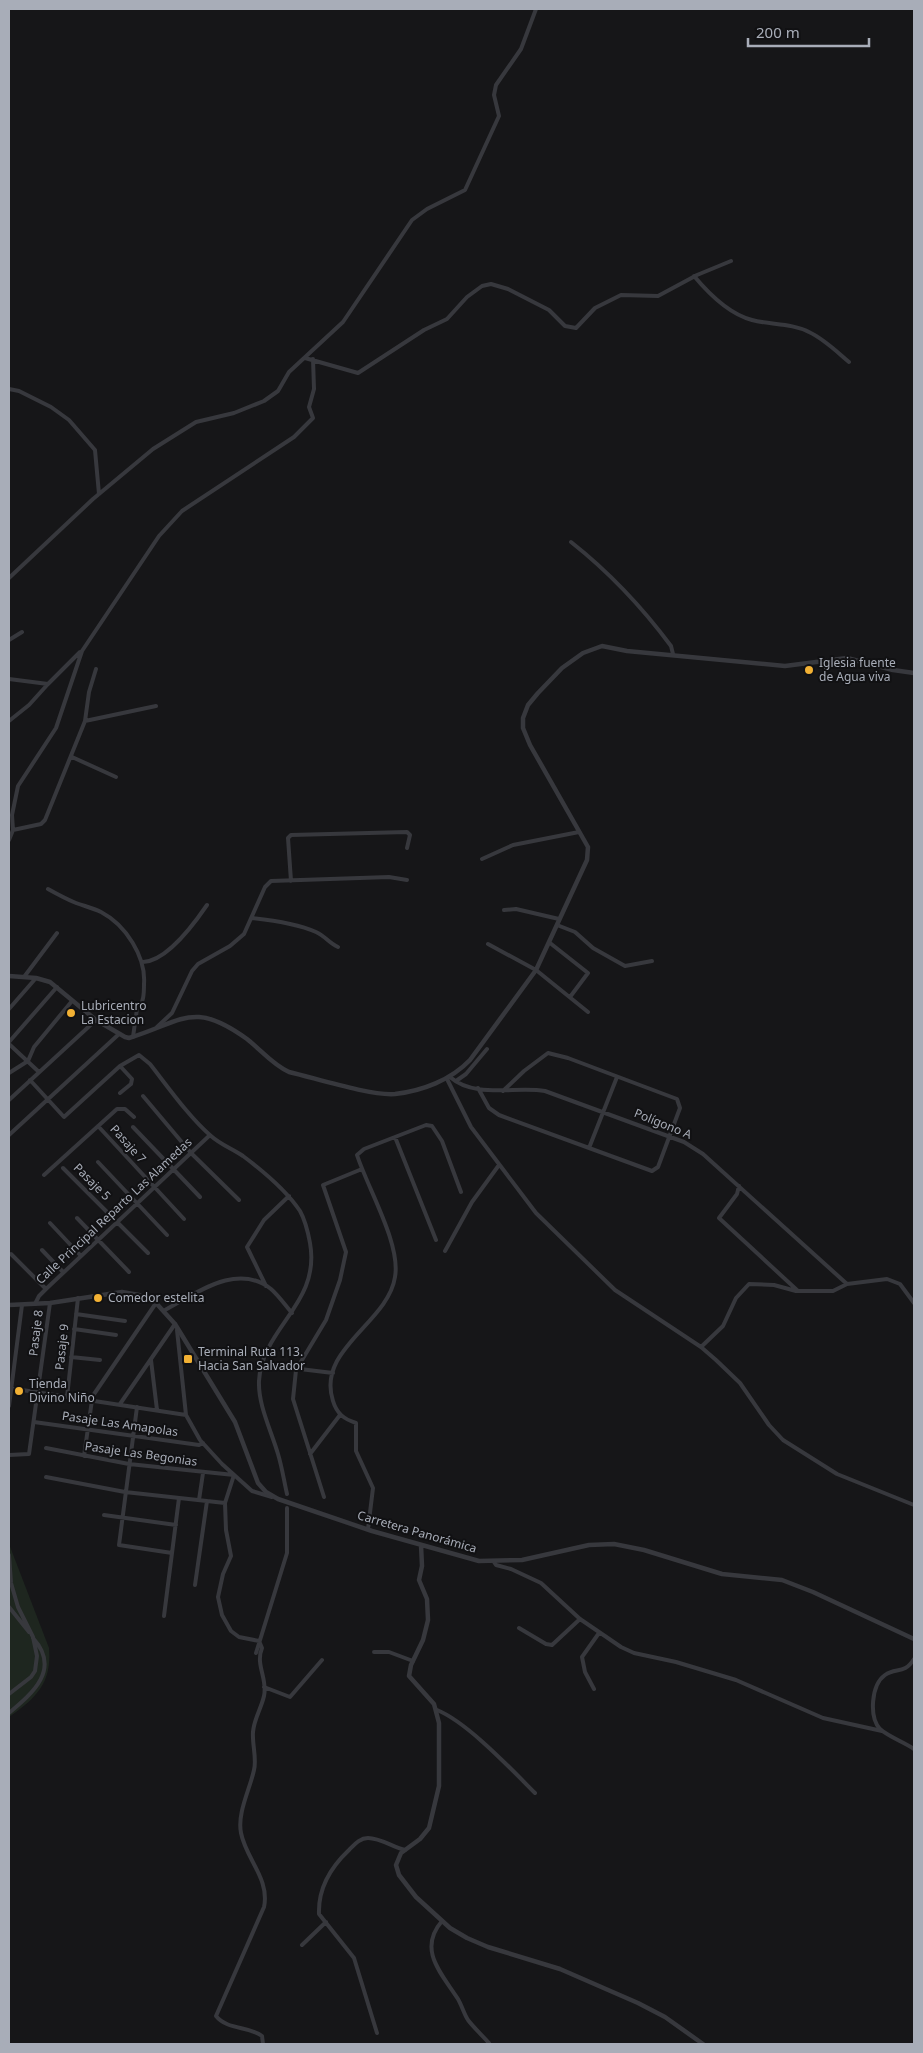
<svg xmlns="http://www.w3.org/2000/svg" width="923" height="2053" font-family="'Noto Sans',sans-serif">
<style>
.green{fill:#1e261f}
.lines{fill:none;stroke-linecap:round;stroke-linejoin:round}
.minor{stroke:#37383d;stroke-width:4}
.tertiary{stroke:#37383d;stroke-width:4.5}
.poi-dot{fill:#f2b134;stroke:#111113;stroke-width:2}
.labels{text-anchor:middle;stroke-width:4;stroke-linejoin:round;paint-order:stroke}
.poi-label{font-size:12px;fill:#a8adb8;stroke:#111113;text-anchor:start}
.street-label{font-size:12px;fill:#a8adb8;stroke:#111113}
</style>
<rect width="100%" height="100%" fill="#161618"/>
<path class="green" d="M9 1544 49 1648C52 1683 36 1698 9 1717Z"/>
<g class="lines">
<path class="minor" d="M694 276C709 294 729 314 752 320 770 325 792 323 809 332 824 339 836 351 849 362
M305 358 358 373 424 330 447 319 467 297 482 286 491 284 508 289 549 310 565 326 576 328 595 308 621 295 658 296 697 275 731 261
M9 389 19 391 51 407 69 420 95 450 99 494
M571 542C609 572 642 607 671 646L673 654
M9 578 93 499 153 449 196 422 234 413 264 401 278 391 289 372 343 322 412 220 427 209 465 190 499 116 494 95 496 85 521 49 536 9
M9 640 22 632
M9 679 48 684 80 652
M9 721 29 705 48 684
M85 721 89 692 96 669
M72 757 116 777
M13 830 41 824 45 820 85 721 156 706
M9 840 13 830 12 815 18 786 56 728 82 651 159 536 182 511 294 437 313 418 309 407 314 389 313 359
M482 859 513 845 579 832
M291 881 288 838 291 835 407 832 410 835 407 848
M48 889C57 894 66 899 76 903 84 906 93 908 101 912 126 925 146 957 144 984 144 992 144 1004 137 1009L133 1037
M504 910 516 909 559 919
M252 918C271 920 298 924 316 932 325 936 329 943 338 947
M557 925 575 932 593 948 625 966 652 961
M550 943 588 973 570 997
M488 944 536 970 588 1012
M143 962C167 961 194 924 207 905
M24 977 57 933
M9 1009 36 978
M157 1027 172 1013 192 971 198 964 230 946 244 934 265 887 271 881 389 877 407 880
M9 1042 57 987
M9 1044 39 1072
M9 1073 28 1061 34 1047 72 1001
M450 1077C475 1099 516 1086 545 1091L684 1142 703 1154 847 1284
M447 1079 471 1127 536 1213 615 1290 701 1347 716 1360 740 1383 769 1425 783 1440 837 1474 914 1505
M30 1080 64 1117 120 1066 139 1055 150 1064C168 1087 189 1117 211 1136 221 1145 233 1149 243 1156 263 1171 286 1190 300 1211 305 1220 308 1232 310 1243 321 1304 262 1327 259 1381 258 1405 271 1430 278 1454 282 1467 284 1481 287 1494
M456 1081 466 1074 487 1049
M478 1088 489 1108 499 1115 652 1171 658 1167 680 1108 677 1099 568 1058 548 1053 524 1071 503 1091
M120 1093 131 1084 132 1079 120 1066
M143 1096 191 1153 239 1200
M9 1100 96 1020
M98 1126 184 1219
M133 1127 200 1197
M9 1135 119 1034
M395 1137 436 1240
M589 1148 617 1077
M98 1162 167 1235
M63 1168 148 1253
M44 1175 117 1109H125L134 1117
M739 1186 737 1194 719 1218 798 1291
M77 1218 129 1272
M50 1223 81 1256
M42 1250 63 1272
M445 1251 472 1202 499 1165
M11 1254 46 1289
M266 1286 247 1247 264 1220 289 1196
M35 1304 39 1296 46 1289 210 1135
M165 1310C197 1293 237 1262 271 1289 279 1296 285 1305 292 1313
M76 1314 125 1321
M74 1329 116 1335
M177 1330 186 1415 200 1440 222 1464 252 1491 272 1497
M701 1347 723 1326 736 1298 749 1284 774 1285 796 1291H833L847 1284 887 1279 900 1284 914 1303
M71 1357 100 1360
M151 1360 157 1410
M275 1366 333 1373
M9 1388 186 1415
M67 1397 78 1298
M90 1400 156 1303
M120 1404 175 1324
M9 1406 22 1305
M137 1407 119 1545 172 1553
M34 1422 199 1445 203 1443
M46 1448 129 1464 234 1475 225 1503 226 1530 231 1556 223 1574 218 1597 222 1615 231 1631 239 1637 259 1641 262 1648C255 1665 268 1679 264 1696 261 1709 254 1719 253 1732 252 1744 257 1759 254 1770 250 1789 237 1813 241 1833 246 1859 270 1879 264 1907L216 2016C227 2030 249 2026 262 2036L263 2044
M310 1454 340 1415
M9 1455 29 1454 50 1303
M84 1456 92 1400
M46 1477 125 1492 225 1503
M324 1497 293 1399 296 1370 326 1320 340 1280 346 1252 323 1185 362 1169
M199 1500 203 1473
M104 1515 176 1525
M368 1529 373 1488 356 1451V1423C344 1419 337 1414 333 1401 316 1349 388 1323 395 1277 401 1244 368 1189 357 1155L364 1149 426 1125 432 1126 442 1141 461 1192
M9 1555 11 1583 18 1607 33 1637 37 1656 35 1671 31 1677 9 1694
M494 1562 496 1565 511 1569 541 1583 580 1619 621 1647 634 1653 676 1662 736 1680 823 1718 882 1731
M195 1585 207 1501
M9 1607 29 1632
M164 1616 179 1498
M519 1628 546 1644 552 1645 580 1619
M374 1652H389L413 1661
M256 1653 287 1553V1508
M914 1659C904 1675 896 1667 885 1675 871 1685 869 1717 880 1729 889 1737 904 1742 914 1749
M264 1687 290 1697 322 1660
M594 1689 585 1672 582 1657 599 1633
M437 1710C467 1722 511 1769 535 1793
M9 1713C33 1693 61 1669 33 1638
M442 1921C417 1950 442 1974 458 1999 462 2006 464 2014 468 2020 474 2028 482 2035 489 2043
M302 1945 326 1922
M377 2033 354 1958 319 1914C318 1888 331 1867 349 1850 355 1844 360 1838 368 1838 380 1838 393 1847 405 1850"/>
<path class="tertiary" d="M9 976 36 978 50 982 96 1020 125 1037 129 1038C184 1021 193 1000 247 1039 261 1050 273 1065 289 1072 315 1078 371 1096 395 1094 422 1091 451 1080 470 1060L536 970 587 860 588 847 530 745 523 728V718L528 705 538 693 562 668 583 653 602 646 627 651 785 666 847 658 893 670 914 673
M9 1305 50 1303 122 1292 139 1295 156 1303 175 1324 235 1422 258 1483 266 1492 278 1499 372 1531 479 1561 522 1560 589 1545 614 1544 644 1550 722 1574 782 1580 813 1592 914 1639
M421 1545 422 1566 419 1580 427 1599 428 1620 423 1640 411 1665 409 1676 434 1704 439 1723V1786L429 1828 420 1839 401 1853 396 1865 399 1875 416 1897 450 1928 467 1938 488 1947 560 1969 638 2003 665 2017 703 2044"/>
</g>
<g class="poi-dot">
<circle cx="809" cy="670" r="5"/>
<circle cx="71" cy="1013" r="5"/>
<circle cx="98" cy="1298" r="5"/>
<rect x="183" y="1354" width="10" height="10" rx="2.5"/>
<circle cx="19" cy="1391" r="5"/>
</g>
<g class="labels">
<g class="poi-label">
<text x="819" y="667">Iglesia fuente<tspan x="819" dy="14">de Agua viva</tspan></text>
<text x="81" y="1010">Lubricentro<tspan x="81" dy="14">La Estacion</tspan></text>
<text x="108" y="1302">Comedor estelita</text>
<text x="198" y="1356">Terminal Ruta 113.<tspan x="198" dy="14">Hacia San Salvador</tspan></text>
<text x="29" y="1388">Tienda<tspan x="29" dy="14">Divino Niño</tspan></text>
</g>
<g class="street-label">
<text transform="translate(663 1124) rotate(22)" y="4">Polígono A</text>
<text transform="translate(128 1144) rotate(48)" y="4">Pasaje 7</text>
<text transform="translate(92 1182) rotate(45)" y="4">Pasaje 5</text>
<text transform="translate(114 1211) rotate(-43)" y="4">Calle Principal Reparto Las Alamedas</text>
<text transform="translate(36 1333) rotate(-83)" y="4">Pasaje 8</text>
<text transform="translate(62 1347) rotate(-84)" y="4">Pasaje 9</text>
<text transform="translate(120 1424) rotate(8)" y="4">Pasaje Las Amapolas</text>
<text transform="translate(141 1454) rotate(8)" y="4">Pasaje Las Begonias</text>
<text transform="translate(417 1532) rotate(16)" y="4">Carretera Panorámica</text>
</g>
</g>
<rect width="923" height="2053" fill="none" stroke="#a8adb8" stroke-width="20"/>
<path d="M748 38v8h121v-8" fill="none" stroke="#a8adb8" stroke-width="2.5"/>
<text x="756" y="38" font-size="15" fill="#a8adb8" stroke="#111113" stroke-width="4" paint-order="stroke">200 m</text>
</svg>
